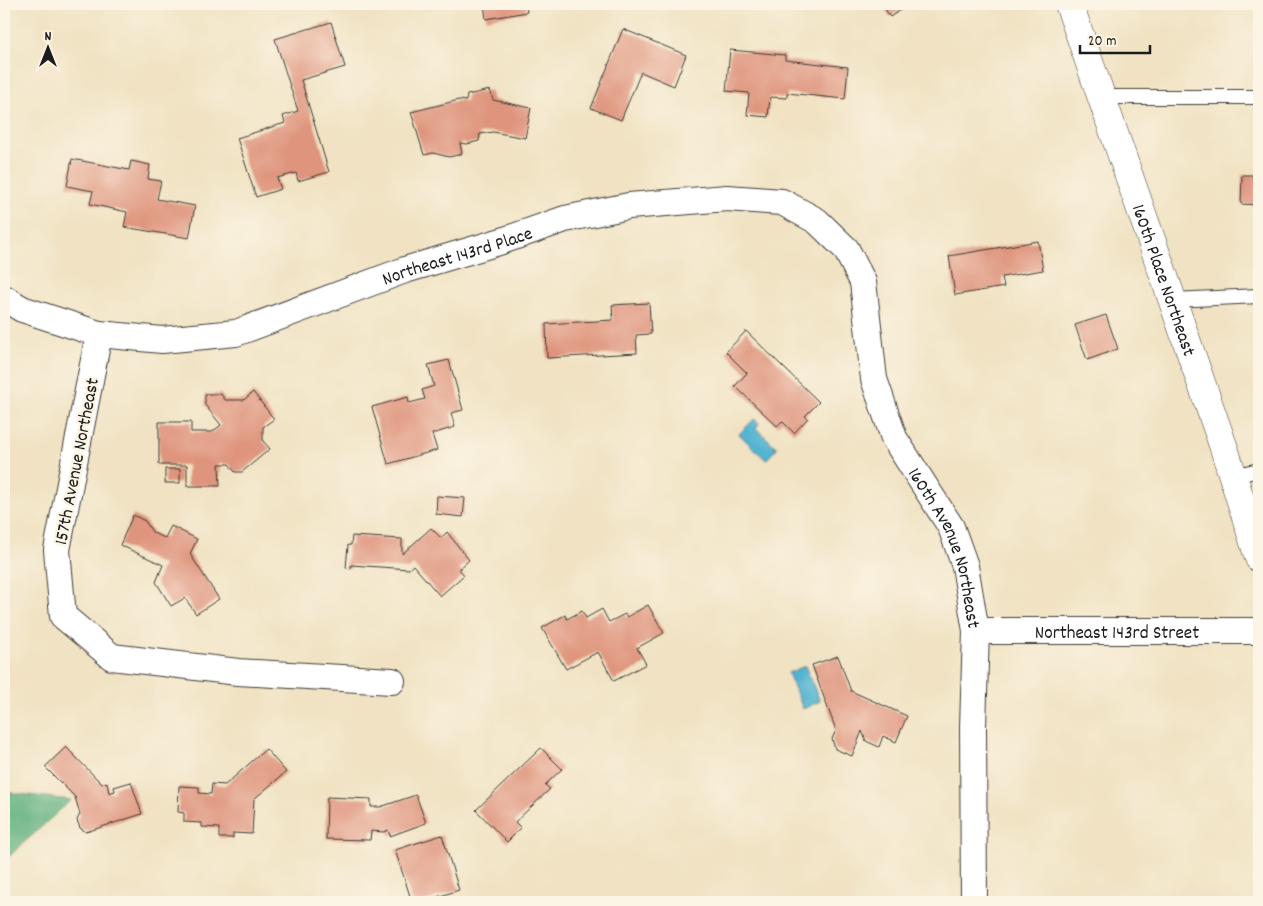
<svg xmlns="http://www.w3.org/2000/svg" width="1263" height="906" font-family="Dekko,sans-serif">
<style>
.forest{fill:#5cae7b;stroke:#3c654c}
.water{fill:#52b4d1;stroke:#376876}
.building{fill:#df947d}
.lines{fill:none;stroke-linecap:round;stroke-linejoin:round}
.service-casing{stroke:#3c3a35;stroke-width:16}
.minor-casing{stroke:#3c3a35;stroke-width:28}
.tertiary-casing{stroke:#3c3a35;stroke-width:29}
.service{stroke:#fff;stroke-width:14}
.minor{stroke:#fff;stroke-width:26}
.tertiary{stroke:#fff;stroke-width:28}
.labels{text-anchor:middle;stroke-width:5;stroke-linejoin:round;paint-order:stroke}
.street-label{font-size:19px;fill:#1c1c1c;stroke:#fcf5e5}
</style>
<rect width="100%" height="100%" fill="#fcf5e5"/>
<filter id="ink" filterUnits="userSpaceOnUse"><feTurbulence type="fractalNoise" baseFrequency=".02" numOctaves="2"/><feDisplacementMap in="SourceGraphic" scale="10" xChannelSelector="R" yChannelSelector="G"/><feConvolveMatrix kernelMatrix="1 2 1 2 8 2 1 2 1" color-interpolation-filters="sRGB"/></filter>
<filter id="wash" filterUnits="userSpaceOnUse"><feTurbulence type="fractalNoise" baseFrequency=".0096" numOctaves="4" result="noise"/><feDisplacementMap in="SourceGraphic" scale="20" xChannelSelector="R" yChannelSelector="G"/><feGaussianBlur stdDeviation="1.12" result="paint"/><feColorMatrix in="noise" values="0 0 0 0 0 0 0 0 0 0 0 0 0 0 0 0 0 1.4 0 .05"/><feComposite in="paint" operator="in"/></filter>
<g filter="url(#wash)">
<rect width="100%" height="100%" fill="#f0e2c2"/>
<path class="forest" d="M4 792 71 800 4 861Z"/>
<path class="water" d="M754 419 759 423 756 428 777 448 766 460 739 434Z
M805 666 820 701 803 709 788 673Z"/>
<g id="blocks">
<path class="building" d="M484 4H526L527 12 486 19Z
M882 4H910L890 17Z
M331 22 345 67 301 80 329 172 298 181 296 173 277 178 281 189 256 197 237 138 285 123 283 116 298 111 275 39Z
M623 29 686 55 674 86 641 72 621 120 591 108Z
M730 50 785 55V60L848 67 845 99 787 93V98L770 97 768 117 747 115 749 93 726 91Z
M490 90 493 100 531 108 525 138 493 132 480 134 479 141 467 144 460 143 462 154 449 157 433 153 424 155 411 112 459 100 466 101 467 95Z
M72 159 129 170 131 161 150 165 148 179 161 181 157 199 195 206 189 238 124 227 127 212 90 204 93 191 67 186Z
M1242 175H1259V205L1241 204Z
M1038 241 1043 270 1002 277 1004 287 955 295 949 256Z
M649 303 651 334 636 335 637 353 547 358 546 324 613 320 612 305Z
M1106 315 1118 349 1087 360 1075 325Z
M746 331 819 402 805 416 808 418 794 433 782 421 777 426 735 386 747 373 726 352Z
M449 360 463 410 451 413 455 427 432 434 437 450 388 464 372 407 408 397 409 403 425 399 422 390 434 386 428 365Z
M253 392 274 419 263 427V441L270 449 242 472H235L229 464H219L220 486H187V465H159V422H191V432H212L221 425 205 405V394H221L225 400H244Z
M165 469H180V483H165Z
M437 496 465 498 463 517 436 514Z
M133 515 145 521 153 533 165 538 171 526 197 539 190 554 219 599 196 614 185 598 171 606 156 582 163 565 120 545Z
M431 528 441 538 447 532 469 560 459 569 464 575 440 596 413 565 409 569 351 565V569L346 568 348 545H351L352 536 402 539V554Z
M648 605 664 633 637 648 646 664 614 681 598 652 566 669 542 628 565 615 567 619 582 611 586 618 602 609 609 622 625 614 627 617Z
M838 656 851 691 907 716 896 742 883 736 879 747 866 741 862 731 852 756 835 749 832 739 836 730 812 665Z
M66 747 102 784 107 782 109 793 115 791 114 787 131 782 142 814 86 832 80 828 77 820 80 814 75 797 45 767Z
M541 748 562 769 545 785 550 789 515 822 521 828 507 842 476 810Z
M266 749 286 772 254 799 252 834 233 833V838H219V828L202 827V823L184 822V813L178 812 179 786 199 787V793L211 794 212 784 225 785Z
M416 795 426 823 390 836 388 830 384 832 371 831 370 840 326 839 327 797 371 799V807H380Z
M442 835 459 890 422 902H412L395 850Z"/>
</g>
</g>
<g filter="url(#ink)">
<use href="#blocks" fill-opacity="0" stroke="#3c3a35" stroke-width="1"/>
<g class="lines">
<defs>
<path id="service" d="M1101 97H1259
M1173 300 1259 296
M1233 476 1259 470"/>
<g id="minor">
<path d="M4 298 22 309 99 334 57 550 63 616 112 657 238 672 392 681"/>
<path id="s1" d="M99 334 162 340 236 333 405 270 502 241 565 219 629 206 727 198 782 202 817 221 846 249 863 282 874 379 894 438 951 527 965 566 976 631 973 727 974 902"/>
<path id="s2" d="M976 631H1259"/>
</g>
<g id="tertiary">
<path id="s3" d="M1069 4 1224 448 1259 558"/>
</g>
</defs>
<use href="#service" class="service-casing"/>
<use href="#minor" class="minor-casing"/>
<use href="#tertiary" class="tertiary-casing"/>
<use href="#service" class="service"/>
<use href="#minor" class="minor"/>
<use href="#tertiary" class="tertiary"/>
</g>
</g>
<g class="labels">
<g class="street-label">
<text dy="7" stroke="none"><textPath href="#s1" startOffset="372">Northeast 143rd Place</textPath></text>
<text dy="7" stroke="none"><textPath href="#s3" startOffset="292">160th Place Northeast</textPath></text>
<text transform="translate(75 461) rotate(-79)" y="7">157th Avenue Northeast</text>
<text dy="7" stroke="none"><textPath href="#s1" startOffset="1105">160th Avenue Northeast</textPath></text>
<text dy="7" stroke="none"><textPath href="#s2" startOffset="141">Northeast 143rd Street</textPath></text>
</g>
</g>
<rect width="1263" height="906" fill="none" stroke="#fcf5e5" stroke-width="20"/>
<g transform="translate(48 48)" stroke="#fcf5e5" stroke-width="4" paint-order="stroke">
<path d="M0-4L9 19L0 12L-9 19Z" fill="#1c1c1c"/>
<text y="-8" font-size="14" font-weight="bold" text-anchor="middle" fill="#1c1c1c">N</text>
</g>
<path d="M1080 45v8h70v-8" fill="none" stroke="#1c1c1c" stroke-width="2.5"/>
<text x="1088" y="45" font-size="15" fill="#1c1c1c" stroke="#fcf5e5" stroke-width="4" paint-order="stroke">20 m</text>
</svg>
